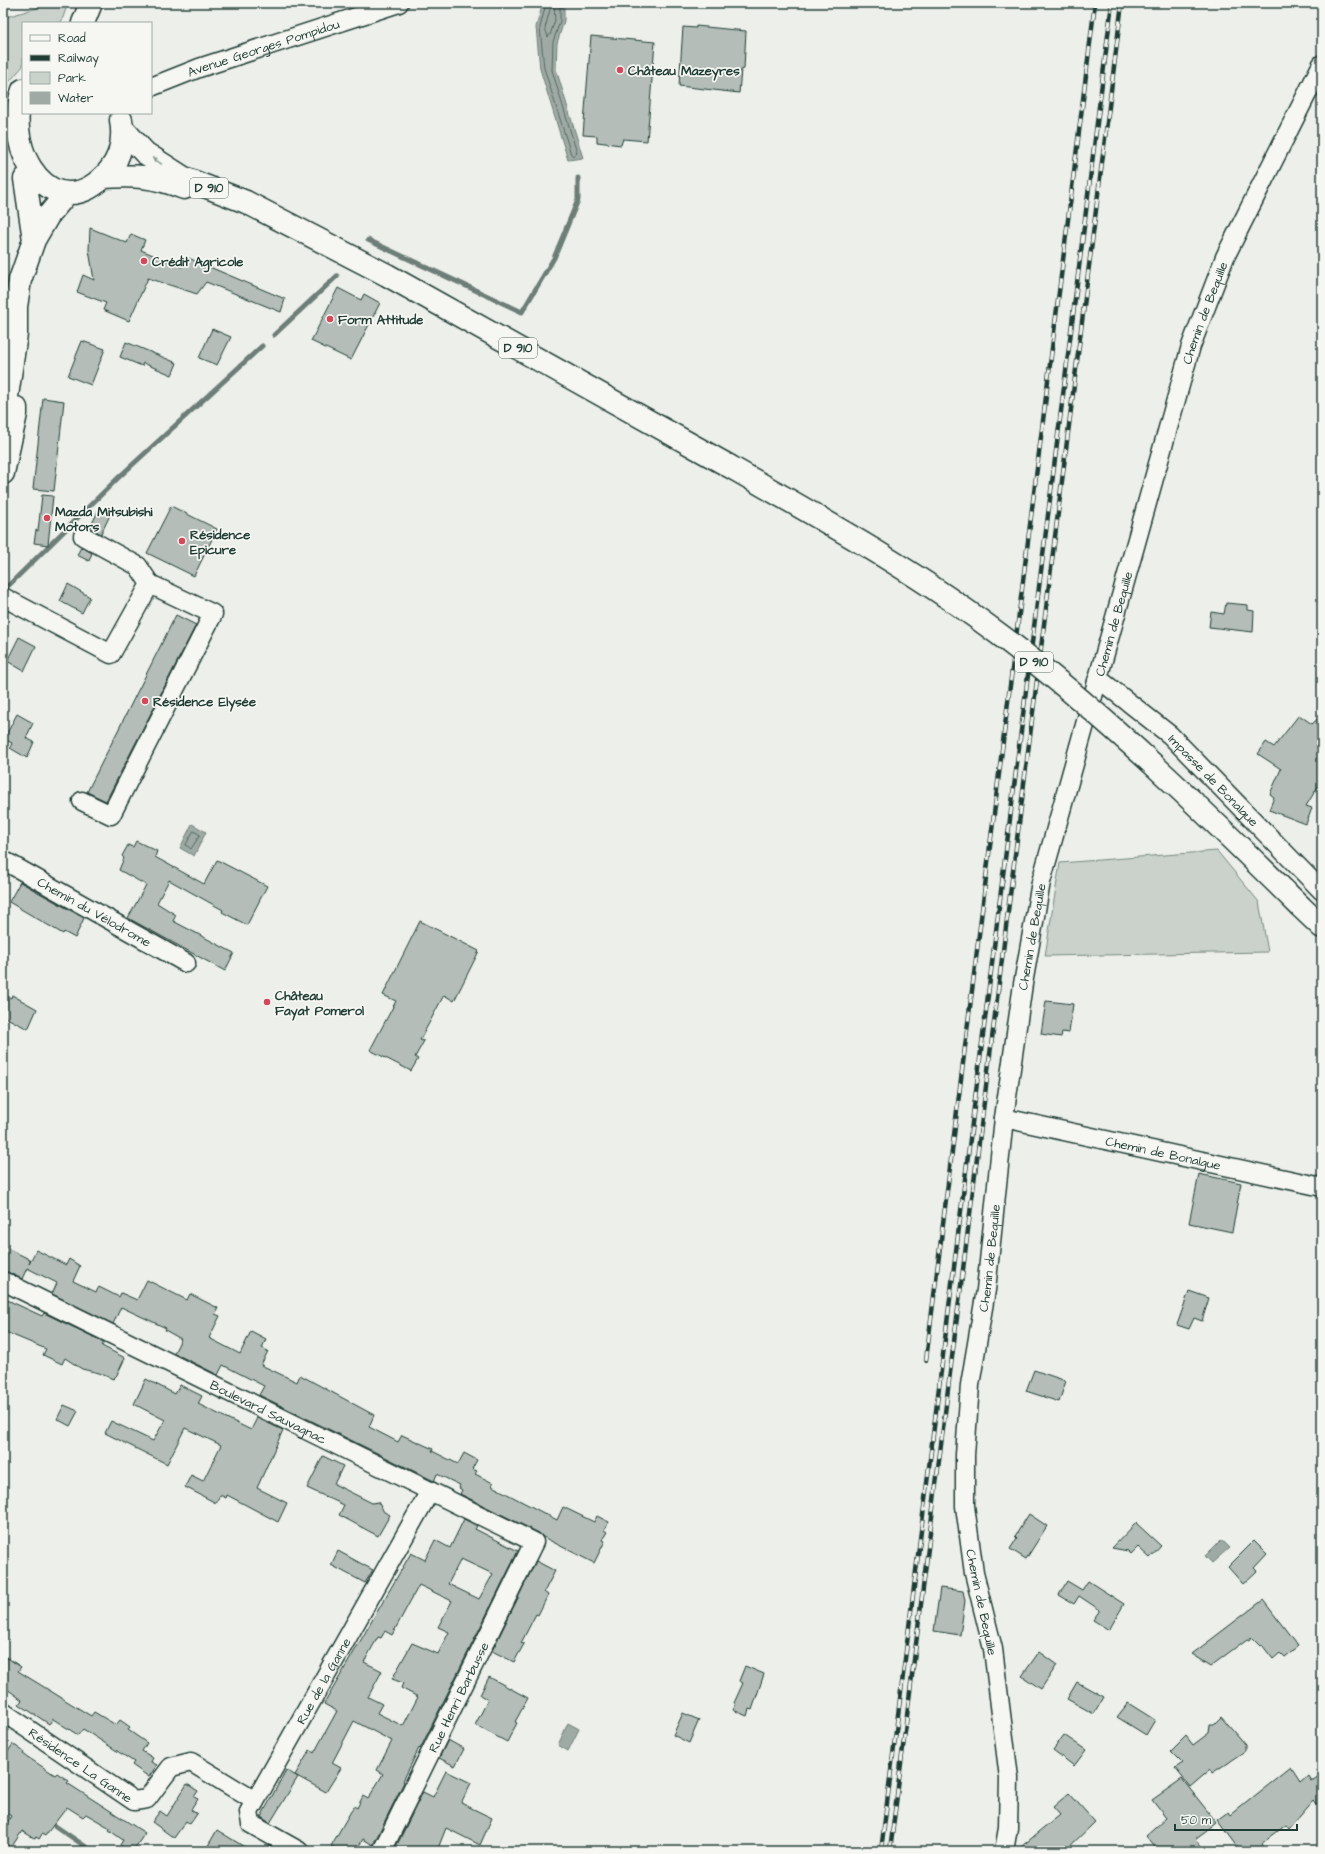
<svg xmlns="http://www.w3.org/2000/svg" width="1325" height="1854" font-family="'Architects Daughter',sans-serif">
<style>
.green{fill:#cbd2cc;stroke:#758880}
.water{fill:#9faaa4;stroke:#6c7e77}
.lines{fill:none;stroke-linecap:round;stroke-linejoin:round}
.shore{stroke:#526961;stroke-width:1}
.stream{stroke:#6c7e77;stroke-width:5}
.building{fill:#b4bdb8;stroke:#1f3d34;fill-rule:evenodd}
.street-casing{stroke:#1f3d34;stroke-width:21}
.primary-casing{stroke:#1f3d34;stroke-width:25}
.street{stroke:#f6f6f2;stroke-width:18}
.primary{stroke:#f6f6f2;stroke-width:22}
.rail-casing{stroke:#1f3d34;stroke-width:4.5}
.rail{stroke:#f6f6f2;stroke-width:3;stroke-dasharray:9;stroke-linecap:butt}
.primary-bridge-casing{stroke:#1f3d34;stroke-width:25;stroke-linecap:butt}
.primary-bridge{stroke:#f6f6f2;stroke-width:22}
.oneway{fill:#8a9a93}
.poi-dot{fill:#d1495b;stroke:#f6f6f2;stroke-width:1.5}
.labels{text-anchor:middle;stroke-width:3.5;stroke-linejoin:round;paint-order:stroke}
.shield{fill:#f6f6f2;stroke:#60746d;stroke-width:1}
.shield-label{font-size:12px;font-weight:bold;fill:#1f3d34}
.street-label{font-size:13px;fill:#1f3d34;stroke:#f6f6f2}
.poi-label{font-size:13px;font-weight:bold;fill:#1f3d34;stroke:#f6f6f2;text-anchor:start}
</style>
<rect width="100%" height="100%" fill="#edefea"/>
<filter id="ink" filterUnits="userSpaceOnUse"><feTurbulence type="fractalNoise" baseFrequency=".025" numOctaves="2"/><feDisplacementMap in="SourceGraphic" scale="8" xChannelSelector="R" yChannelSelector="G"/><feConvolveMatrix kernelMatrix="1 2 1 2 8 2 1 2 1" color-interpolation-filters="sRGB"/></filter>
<g filter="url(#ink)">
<path class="green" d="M54 3H68L61 23H23V66L3 89V18Z
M1217 851 1259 902 1268 952 1045 956 1060 863Z"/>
<path class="water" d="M543 3H563L564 5V21L557 43 556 69 583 158 568 160 540 69 536 27Z
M192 824 206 832 194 856 180 848Z
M1221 1540 1229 1548 1212 1563 1205 1556Z
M568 1723 579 1729 568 1751 558 1745Z"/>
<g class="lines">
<path class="shore" d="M546 3 540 28 544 68 571 154 573 156 577 153 552 70 553 42 560 21V3
M554 5 555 20 550 35 548 37 545 28 551 6Z
M194 831 200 835 191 849 186 845Z"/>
<path class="stream" d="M368 240 522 312 554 258 578 200V178
M274 335 337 276
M8 586 118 478 262 346
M48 1821 92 1851"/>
</g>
<path class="building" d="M696 26 746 31 744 69 741 70 739 93 679 86 683 27 696 28Z
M591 36 655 42 647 141 623 139 621 145 597 142V136L583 135Z
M90 228 127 243 131 234 145 240 141 250 182 267 186 257 285 299 281 312 206 282 197 294 148 278 129 321 103 310 106 303 77 292 83 275 94 280 89 250Z
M338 288 361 300 364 294 380 303 351 360 311 341Z
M212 329 231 337 217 365 199 358Z
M82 341 105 349 91 385 68 376Z
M126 342 177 363 172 375 143 363 142 366 120 357Z
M43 398 64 401 54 491 33 489Z
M42 495 53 496 48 545 34 543 36 530 38 531Z
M171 506 217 529 194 576 147 553Z
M99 509 110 515 101 534 90 528Z
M81 547 92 553 89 561 77 555Z
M68 584 90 597 82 613 60 601Z
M1226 603 1248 605V610L1254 611 1253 632 1209 627 1211 612 1224 614Z
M176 615 196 625 106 801 87 792Z
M19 637 36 646 24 671 7 661Z
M17 714 33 723 26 738 34 742 27 758 10 748 12 743 4 739Z
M1299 715 1312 724 1322 715V780L1306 806 1312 808 1306 824 1269 810 1274 797 1270 794 1281 769 1258 754 1266 742 1274 747Z
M136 841 157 851 155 857 204 884 217 860 267 886 247 925 222 912 223 910 169 880 157 903 176 915 173 921 234 953 225 971 128 918 146 885 119 870 124 858 122 856 128 845 133 847Z
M20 882 84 918 75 938 64 932 63 934 9 902Z
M420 921 479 951 454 1001 444 995 420 1040 424 1041 415 1057 418 1059 411 1071 370 1050 396 1001 383 995Z
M3 994 11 998 12 995 37 1009 28 1029 3 1016Z
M1046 1001 1073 1004 1069 1033 1062 1032 1061 1037 1041 1034Z
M1199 1174 1241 1183 1232 1232 1189 1223Z
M3 1246 31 1260 29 1264 36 1250 66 1265 69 1259 80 1266 73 1281 96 1292 99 1287 119 1297 121 1293 137 1300 147 1280 187 1300 190 1294 218 1308 215 1314 220 1316 209 1338 240 1354 251 1331 266 1339 262 1348 268 1351 261 1365 297 1382 300 1375 374 1415 369 1427 398 1442 402 1435 433 1449 432 1451 458 1464 464 1453 477 1460 472 1469 477 1471 475 1474 493 1483 492 1486 557 1520 563 1507 594 1522 597 1516 609 1522 604 1530 607 1532 602 1540 605 1541 594 1563 543 1537 539 1533 460 1494 462 1490 459 1488 460 1485 437 1474 434 1481 259 1395 264 1386 223 1365 218 1375 174 1353 181 1339 165 1330 166 1328 121 1307 113 1324 52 1294 57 1283 27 1268 22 1279 3 1270Z
M1189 1291 1209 1298 1202 1321 1194 1318 1189 1329 1177 1325Z
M3 1298 42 1316 44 1313 104 1342 102 1346 125 1358 117 1375 113 1379 99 1373 82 1369 65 1358 62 1364 43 1355 46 1349 3 1331Z
M1034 1370 1066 1381 1059 1402 1026 1391Z
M146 1379 175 1394 180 1385 202 1396 198 1404 251 1430 257 1418 283 1430 257 1488 287 1503 278 1522 227 1495 226 1498 220 1495 216 1503 185 1487 191 1475 203 1481 221 1445 185 1428 167 1464 105 1433 111 1421 153 1441 165 1420 134 1404Z
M64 1405 78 1411 70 1426 57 1419Z
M323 1456 343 1466 334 1484 372 1503 378 1502 384 1512 390 1515 378 1536 339 1515 344 1505 307 1488Z
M1029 1514 1047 1526 1026 1559 1010 1549 1017 1538 1015 1536Z
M464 1519 477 1526 475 1529 518 1551 420 1749 419 1748 403 1781 404 1782 373 1845 363 1839 356 1851H340L331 1846 354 1806 357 1808 363 1796 368 1799 383 1774 377 1770 392 1741 354 1721 332 1763 341 1768 326 1792 295 1775 310 1750 314 1753 337 1711 324 1704 411 1553 425 1560 435 1540 450 1548ZM461 1559 493 1574 479 1599 448 1584ZM419 1585 452 1601 438 1627 449 1632 438 1654 412 1643 392 1679 403 1683 401 1688 418 1697 403 1726 377 1713 382 1704 368 1697 382 1671 364 1662 378 1637 381 1638 385 1631 392 1635Z
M1136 1523 1161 1546 1150 1558 1138 1547 1131 1554 1128 1551 1112 1548Z
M1254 1541 1267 1554 1254 1568 1257 1571 1243 1584 1228 1567Z
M338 1551 373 1570 365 1583 331 1565Z
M536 1561 555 1571 544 1592 548 1595 538 1615 536 1614 521 1643 524 1644 514 1662 492 1651Z
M1067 1581 1082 1590 1088 1581 1124 1604 1109 1630 1093 1620 1100 1610 1079 1596 1074 1604 1059 1595Z
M940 1588 963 1591 965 1601 960 1635 934 1631Z
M1263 1600 1298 1646 1284 1657 1280 1653 1273 1659 1262 1645 1260 1646 1251 1637 1249 1640 1247 1639 1211 1666 1192 1654Z
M1039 1652 1057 1665 1041 1689 1022 1676Z
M3 1655 21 1667 18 1671 91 1716 94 1712 116 1725 120 1720 130 1727 128 1730 147 1743 142 1751 153 1758 151 1762 157 1765 149 1777 132 1765 134 1762 83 1729 78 1735 53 1719 49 1724 19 1704 22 1700 3 1686Z
M745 1666 764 1674 752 1710 749 1709 747 1716 733 1710 736 1704 734 1703 743 1683 739 1681Z
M489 1677 528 1698 515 1722 517 1723 507 1742 475 1725 488 1700 480 1695Z
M1077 1682 1104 1697 1094 1714 1067 1699Z
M1128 1703 1155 1720 1146 1735 1117 1717Z
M683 1713 699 1720 689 1743 673 1735Z
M1221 1717 1245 1745V1751L1213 1772 1211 1769 1190 1787 1175 1768 1183 1763 1171 1751 1186 1736 1193 1745 1209 1733 1210 1724H1214Z
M1064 1735 1086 1750 1074 1766 1053 1750Z
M448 1740 464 1749 455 1766 439 1758Z
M13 1744 24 1752 23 1754 55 1775 57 1773 69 1781 67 1783 145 1833 133 1851H129L120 1845 123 1840 109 1830 110 1828 86 1814 83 1817 67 1807 45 1836 42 1834 39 1839 36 1837 34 1838 22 1831 9 1851H3V1830L11 1816 3 1811V1759Z
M1291 1767 1300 1781 1308 1774 1311 1779 1322 1771V1811L1314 1800 1289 1829 1286 1825 1261 1844 1266 1851H1241L1218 1820 1229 1812 1231 1815Z
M286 1770 298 1777 270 1823 261 1817Z
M446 1771 471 1783 461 1803 492 1818 480 1845 446 1828 437 1851H394L423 1792 433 1797Z
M1182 1779 1217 1823 1195 1840 1205 1851H1158L1146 1836 1166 1818 1152 1800Z
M187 1784 198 1791 194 1797 198 1799 191 1810 197 1814 190 1824 186 1821 174 1838 152 1822 160 1811 167 1816Z
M1069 1793 1095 1822 1065 1851H1016L1060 1815 1053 1807Z
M217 1830 251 1851H205Z"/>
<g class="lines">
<defs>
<g id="street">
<path id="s1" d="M151 87 199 68 399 3"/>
<path d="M3 597 111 654 150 584 138 566 83 536"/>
<path id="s2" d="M1097 681 1104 683 1170 735 1322 891"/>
<path d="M82 801 111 815 213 614 150 584"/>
<path id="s3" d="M3 860 186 963"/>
<path id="s4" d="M1004 1118 1322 1187"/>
<path id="s5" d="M3 1281 534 1542 382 1851"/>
<path id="s6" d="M3 1712 134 1801 147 1799 171 1767 191 1762 255 1801"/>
<path id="s7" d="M299 1851 251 1824 249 1812 430 1491"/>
<path id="s8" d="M1004 1851 1008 1828 1009 1778 993 1649 974 1573 965 1506V1455L970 1385 986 1290 1004 1118 1023 984 1041 882 1191 346 1225 257 1322 64"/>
</g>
<path id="primary" d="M83 23 91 3
M23 90C0 151 55 233 109 171 121 157 124 138 121 120
M122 128 145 153 184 178 246 202 387 275 729 466
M103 177C136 175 154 176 184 188
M34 240 48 216 67 193
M3 424 16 334V307L20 280 34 240 25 179
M3 473 16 414V408
M1301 907 1322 927"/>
</defs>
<use href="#street" class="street-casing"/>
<use href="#primary" class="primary-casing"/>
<use href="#street" class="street"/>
<use href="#primary" class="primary"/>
<defs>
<path id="rail" d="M926 1360 1095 3
M881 1851 1112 3
M890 1851 1122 3"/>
</defs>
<use href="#rail" class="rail-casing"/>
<use href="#rail" class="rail"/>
<defs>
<path id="primary-bridge" d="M729 466C823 520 918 572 1004 638 1110 719 1206 813 1301 907"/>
</defs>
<use href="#primary-bridge" class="primary-bridge-casing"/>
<use href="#primary-bridge" class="primary-bridge"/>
</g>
<defs><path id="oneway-solid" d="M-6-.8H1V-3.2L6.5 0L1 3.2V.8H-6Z"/></defs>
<use class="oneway" href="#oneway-solid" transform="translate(157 161) rotate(-146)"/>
</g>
<g class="poi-dot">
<circle cx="620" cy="70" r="4"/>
<circle cx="144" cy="261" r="4"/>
<circle cx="330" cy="319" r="4"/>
<circle cx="47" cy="518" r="4"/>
<circle cx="182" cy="541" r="4"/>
<circle cx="145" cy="701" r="4"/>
<circle cx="267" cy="1002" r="4"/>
</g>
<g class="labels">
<g class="shield">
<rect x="190" y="178" width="38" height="20" rx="3"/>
<rect x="499" y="338" width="38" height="20" rx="3"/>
<rect x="1015" y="652" width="38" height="20" rx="3"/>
</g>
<g class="shield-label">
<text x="209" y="192">D 910</text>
<text x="518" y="352">D 910</text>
<text x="1034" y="666">D 910</text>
</g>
<g class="street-label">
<text dy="5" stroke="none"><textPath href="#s1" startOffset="119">Avenue Georges Pompidou</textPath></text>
<text dy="5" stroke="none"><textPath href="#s8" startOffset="1571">Chemin de Bequille</textPath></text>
<text dy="5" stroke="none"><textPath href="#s8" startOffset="1247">Chemin de Bequille</textPath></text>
<text dy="5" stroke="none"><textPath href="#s2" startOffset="154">Impasse de Bonalgue</textPath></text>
<text dy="5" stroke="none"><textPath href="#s3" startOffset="105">Chemin du Vélodrome</textPath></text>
<text dy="5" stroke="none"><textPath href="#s8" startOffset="923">Chemin de Bequille</textPath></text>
<text dy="5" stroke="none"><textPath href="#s4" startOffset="163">Chemin de Bonalgue</textPath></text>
<text dy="5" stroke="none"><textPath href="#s8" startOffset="599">Chemin de Bequille</textPath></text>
<text dy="5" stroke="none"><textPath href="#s5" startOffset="296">Boulevard Sauvagnac</textPath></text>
<text transform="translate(982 1602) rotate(78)" y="5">Chemin de Bequille</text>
<text dy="5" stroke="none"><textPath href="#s7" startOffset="218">Rue de la Ganne</textPath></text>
<text transform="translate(458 1697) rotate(-64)" y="5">Rue Henri Barbusse</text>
<text dy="5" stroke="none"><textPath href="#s6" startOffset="94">Résidence La Ganne</textPath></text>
</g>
<g class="poi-label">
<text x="628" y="75">Château Mazeyres</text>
<text x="152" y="266">Crédit Agricole</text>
<text x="338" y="324">Form Attitude</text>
<text x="55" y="516">Mazda Mitsubishi<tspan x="55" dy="15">Motors</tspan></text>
<text x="190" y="539">Résidence<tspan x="190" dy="15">Epicure</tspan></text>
<text x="153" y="706">Résidence Elysée</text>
<text x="275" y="1000">Château<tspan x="275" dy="15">Fayat Pomerol</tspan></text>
</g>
</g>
<rect width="1325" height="1854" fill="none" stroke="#f6f6f2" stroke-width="16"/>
<rect x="8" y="8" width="1309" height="1838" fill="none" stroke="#1f3d34" stroke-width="1.5" filter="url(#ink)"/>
<rect x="22" y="22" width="130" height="92" fill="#f6f6f2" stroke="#a0aca6"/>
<rect x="30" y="35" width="20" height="6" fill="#f6f6f2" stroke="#a0aca6"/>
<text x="58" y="42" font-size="12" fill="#1f3d34">Road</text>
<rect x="30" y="55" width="20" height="6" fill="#1f3d34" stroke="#a0aca6"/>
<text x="58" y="62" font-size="12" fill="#1f3d34">Railway</text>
<rect x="30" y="72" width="20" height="12" fill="#cbd2cc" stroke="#a0aca6"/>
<text x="58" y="82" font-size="12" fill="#1f3d34">Park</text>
<rect x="30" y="92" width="20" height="12" fill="#9faaa4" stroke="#a0aca6"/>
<text x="58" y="102" font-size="12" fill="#1f3d34">Water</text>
<path d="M1175 1824v6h122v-6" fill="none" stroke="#1f3d34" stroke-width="2"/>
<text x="1181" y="1824" font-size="12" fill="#1f3d34" stroke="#f6f6f2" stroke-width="3" paint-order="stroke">50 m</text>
</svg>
